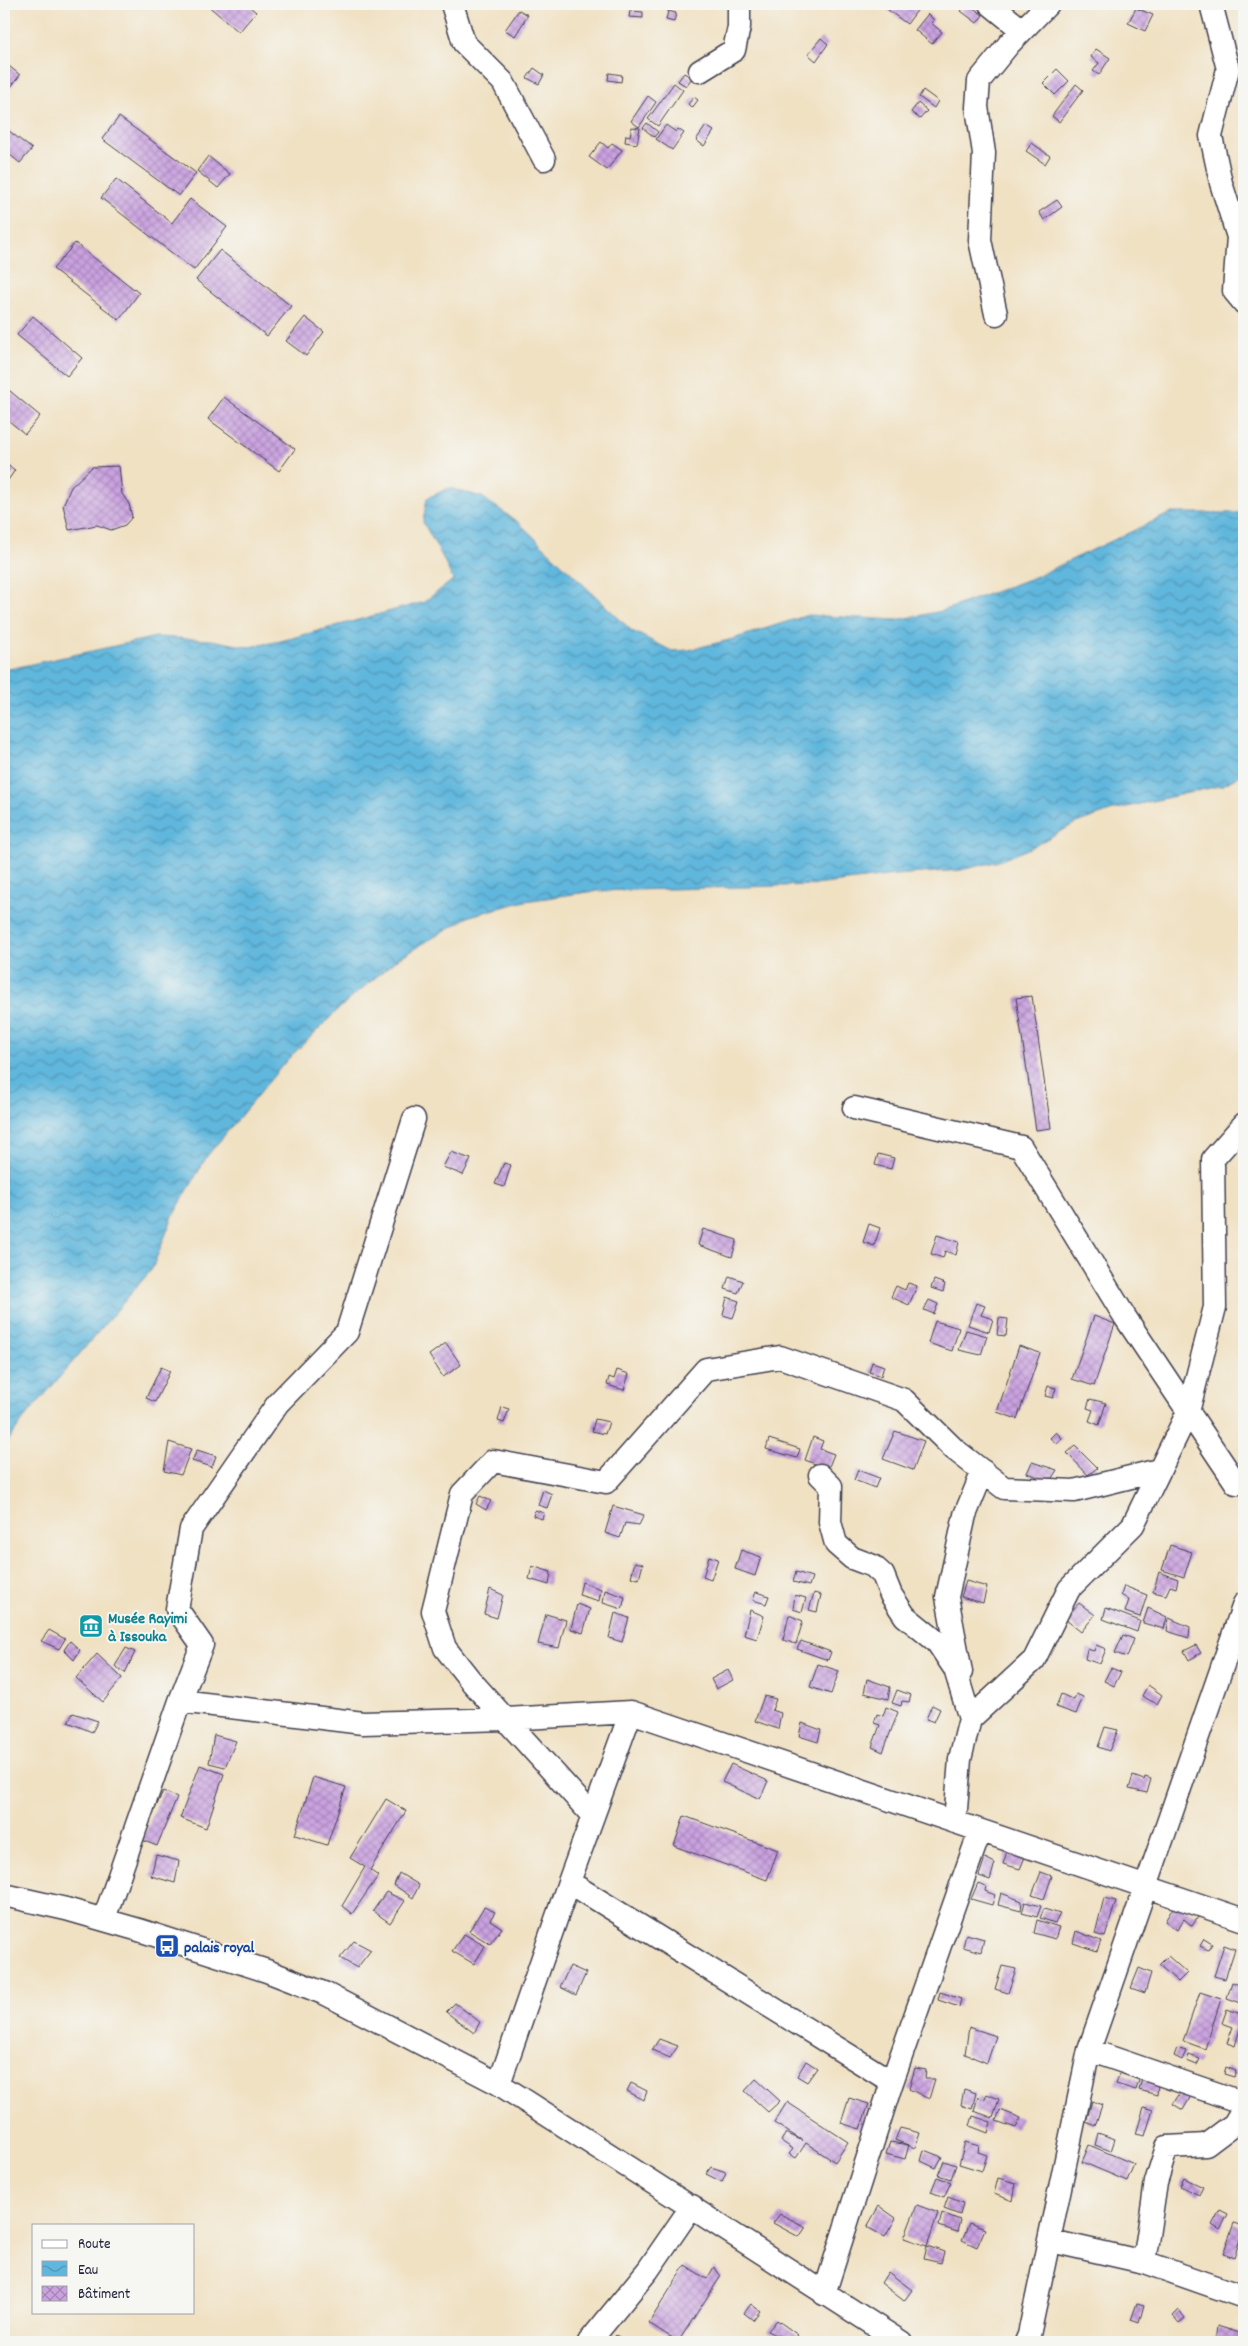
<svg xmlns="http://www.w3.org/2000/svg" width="1248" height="2346" font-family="Dekko,sans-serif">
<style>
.water{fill:url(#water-waves);stroke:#416c8c}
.building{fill:url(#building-cross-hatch)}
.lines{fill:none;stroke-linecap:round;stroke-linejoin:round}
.minor-casing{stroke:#413f4f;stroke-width:25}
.minor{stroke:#fff;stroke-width:22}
.labels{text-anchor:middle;stroke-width:4;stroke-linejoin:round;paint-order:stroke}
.culture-label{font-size:16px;font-weight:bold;fill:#0d838f;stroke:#f6f6f2;text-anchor:start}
.transit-label{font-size:16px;font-weight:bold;fill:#164399;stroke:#f6f6f2;text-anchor:start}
</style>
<defs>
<pattern id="water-waves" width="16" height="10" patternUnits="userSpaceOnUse" patternTransform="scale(1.25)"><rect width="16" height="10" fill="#60b7dd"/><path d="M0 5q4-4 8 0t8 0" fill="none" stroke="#4f94b4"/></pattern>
<pattern id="building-cross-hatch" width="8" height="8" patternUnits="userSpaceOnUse" patternTransform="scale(1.25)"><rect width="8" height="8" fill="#caa2e0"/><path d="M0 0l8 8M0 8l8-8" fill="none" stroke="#a484b7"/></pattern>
</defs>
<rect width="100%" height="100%" fill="#f6f6f2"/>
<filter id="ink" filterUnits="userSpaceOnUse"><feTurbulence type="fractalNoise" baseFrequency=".02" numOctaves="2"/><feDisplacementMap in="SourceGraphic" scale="10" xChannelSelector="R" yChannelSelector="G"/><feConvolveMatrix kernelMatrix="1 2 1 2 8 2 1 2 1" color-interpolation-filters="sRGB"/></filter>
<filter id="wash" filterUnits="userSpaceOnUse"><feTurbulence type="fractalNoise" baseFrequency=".0096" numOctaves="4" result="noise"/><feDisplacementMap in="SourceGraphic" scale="20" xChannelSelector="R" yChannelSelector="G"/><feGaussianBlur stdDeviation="1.12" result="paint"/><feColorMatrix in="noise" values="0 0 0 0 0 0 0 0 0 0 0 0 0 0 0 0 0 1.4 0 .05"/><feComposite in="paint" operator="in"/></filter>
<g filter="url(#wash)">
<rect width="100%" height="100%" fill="#f0e1c3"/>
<path class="water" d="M449 488 482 497 519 523 632 631 672 651 689 650 733 639 808 615 896 620 942 611 1035 577 1171 513H1244V773L1223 785 1113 810 1076 823 1030 848 999 861 961 870 895 875 816 885 595 891 525 901 470 916 397 959 341 1007 286 1061 207 1156 173 1216 152 1269 23 1420 4 1447V668L9 669 156 637 211 640 249 647 281 641 424 602 453 580 443 558 423 522 427 498Z"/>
<g id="blocks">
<path class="building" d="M206 4H246L256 12 239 32Z
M893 4H914L919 8 907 24 888 10Z
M968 4 983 15 977 23 961 11Z
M1136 8 1153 15 1145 31 1128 23Z
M519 10 528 15 515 36 505 30Z
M630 11 643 12V18L629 17Z
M668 11 676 13 674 22 666 20Z
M928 14 934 20 931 23 942 32 932 44 915 30Z
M821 38 828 44 816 61 808 54Z
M1096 49 1110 58 1099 75 1093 71 1099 63 1091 57Z
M4 62 20 75 4 96Z
M534 68 544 75 539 84 527 78Z
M1057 69 1069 81 1055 95 1043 83Z
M609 73 622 75 621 82 608 80Z
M684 73 692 78 686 86 678 81Z
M674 83 683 90 658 126 648 119Z
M1076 84 1083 90 1059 122 1052 116Z
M923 90 938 101 934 108 919 97Z
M648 96 656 102 639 127 631 121Z
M694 97 698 100 692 108 688 104Z
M918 103 927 111 920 119 911 112Z
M119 117 196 173 179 196 102 139Z
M647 123 658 132 654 137 643 128Z
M666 125 676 132 678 129 684 133 672 150 656 139Z
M706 126 714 131 704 146 696 140Z
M4 127 32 149 20 163 4 150Z
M632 127 640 128 637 144 625 142 626 135 630 136Z
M601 142 608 148 612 143 622 150 607 170 589 157Z
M1032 143 1050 156 1045 164 1026 151Z
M208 156 230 174 218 188 197 171Z
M116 179 172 223 190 199 227 227 194 270 101 198Z
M1057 200 1062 207 1044 220 1039 212Z
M75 243 139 293 119 320 53 269Z
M220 250 291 306 267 336 196 280Z
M33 316 82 358 67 376 17 335Z
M305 317 324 332 306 356 286 341Z
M4 386 40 416 25 434 4 417Z
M224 397 295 449 279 471 208 419Z
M4 463 15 470 4 486Z
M119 466 122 494 129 504 132 517 125 525 111 530 97 525 69 530 63 505 71 487 92 467Z
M1032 996 1051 1128 1036 1130 1016 998Z
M451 1152 471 1159 463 1175 443 1167Z
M878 1154 894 1158 891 1169 875 1165Z
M504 1163 511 1165 504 1187 495 1184Z
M869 1224 880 1228 874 1246 863 1242Z
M703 1229 737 1240 732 1257 698 1245Z
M937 1235 959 1242 956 1255 945 1251 943 1258 931 1254Z
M729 1276 743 1281 738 1293 725 1289Z
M934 1280 945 1284 943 1292 931 1288Z
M908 1283 917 1286 909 1305 891 1297 896 1286 905 1290Z
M727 1297 739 1301 733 1318 723 1315Z
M929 1300 938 1304 934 1314 924 1310Z
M976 1303 985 1306 981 1315 993 1319 989 1332 968 1325Z
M1094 1316 1115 1324 1094 1386 1072 1379Z
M999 1318 1008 1319 1006 1336 997 1335Z
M935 1321 959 1328 952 1351 928 1343Z
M966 1330 987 1336 981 1355 959 1350Z
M446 1343 461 1365 443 1377 429 1355Z
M1019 1346 1040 1353 1017 1419 997 1412Z
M872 1362 884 1366 881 1376 869 1372Z
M161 1367 170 1371 155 1402 146 1398Z
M617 1370 629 1374 624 1390 607 1385 609 1377 614 1379Z
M1048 1386 1056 1388 1053 1398 1045 1396Z
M1090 1399 1106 1403 1099 1425 1089 1421 1093 1410 1087 1408Z
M502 1407 509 1409 504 1423 498 1421Z
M595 1419 609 1422 605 1434 592 1431Z
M895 1431 924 1441 913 1470 883 1459Z
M1056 1432 1062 1438 1057 1444 1050 1438Z
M813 1437 823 1441 820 1449 834 1454 828 1469 805 1460Z
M769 1439 800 1449 797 1458 766 1449Z
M169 1442 191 1449 181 1475 164 1471Z
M1075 1446 1097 1468 1088 1475 1067 1453Z
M197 1450 216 1456 212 1467 192 1461Z
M1032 1462 1057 1470 1050 1481 1027 1473Z
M858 1470 879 1478 875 1488 854 1480Z
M543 1490 552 1494 547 1508 538 1505Z
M480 1496 491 1501 486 1510 476 1504Z
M613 1506 644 1515 639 1525 625 1523 620 1538 605 1533Z
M535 1510 544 1513 542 1519 533 1516Z
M1170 1545 1192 1552 1184 1577 1162 1570Z
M741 1550 761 1557 755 1576 735 1569Z
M709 1556 718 1559 711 1580 703 1577Z
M635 1562 643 1564 639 1579 631 1577Z
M532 1566 551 1572 549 1585 529 1579Z
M796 1572 812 1577 809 1586 793 1582Z
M1159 1572 1178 1579 1176 1588 1170 1586 1166 1595 1153 1592Z
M966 1581 987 1587 983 1603 961 1597Z
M582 1582 601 1589 599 1601 579 1595Z
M1124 1586 1147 1595 1140 1617 1125 1612 1129 1600 1121 1595Z
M490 1589 503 1595 497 1618 484 1614Z
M605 1590 625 1597 622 1609 603 1603Z
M756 1592 769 1596 766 1604 753 1600Z
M814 1593 821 1595 817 1612 809 1610Z
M795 1595 806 1598 802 1612 793 1609Z
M1079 1603 1095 1615 1081 1632 1065 1619Z
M577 1604 590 1609 583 1633 571 1629Z
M1106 1608 1140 1621 1137 1632 1103 1619Z
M1148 1608 1167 1617 1164 1629 1143 1623Z
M750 1610 764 1616 757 1639 744 1635Z
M615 1613 629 1618 622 1642 609 1638Z
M546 1614 566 1620 559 1648 538 1644Z
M789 1615 803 1621 796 1644 783 1640Z
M1169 1618 1190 1627 1189 1638 1167 1631Z
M49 1630 65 1639 59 1649 41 1641Z
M1123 1635 1134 1639 1127 1657 1115 1653Z
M70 1641 80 1650 74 1660 64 1650Z
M801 1641 831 1652 828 1660 797 1649Z
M1096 1645 1106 1649 1100 1664 1085 1659 1087 1649 1094 1651Z
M1196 1645 1201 1653 1189 1660 1184 1651Z
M126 1648 135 1652 125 1673 115 1666Z
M97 1654 122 1678 103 1702 76 1678Z
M818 1664 839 1671 831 1694 810 1687Z
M1111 1668 1121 1672 1114 1686 1104 1681Z
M728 1670 733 1680 716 1689 711 1679Z
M867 1679 890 1687 888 1699 864 1693Z
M1148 1685 1162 1695 1157 1704 1142 1696Z
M897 1690 911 1695 909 1702 902 1701 901 1706 892 1703Z
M1061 1694 1074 1700 1076 1694 1083 1697 1076 1714 1056 1707Z
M764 1696 776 1699 772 1710 781 1713 778 1729 755 1721Z
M932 1705 940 1709 934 1722 926 1719Z
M886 1707 898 1712 883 1752 872 1747 880 1725 874 1723 877 1714 883 1716Z
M73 1713 98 1721 92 1732 68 1722Z
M802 1723 821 1730 818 1742 799 1736Z
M1105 1727 1118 1730 1109 1751 1098 1747Z
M214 1735 236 1741 225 1767 209 1763Z
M731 1764 768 1781 760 1799 722 1782Z
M200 1765 224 1774 206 1828 180 1818Z
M1133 1776 1144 1780 1145 1777 1151 1779 1147 1793 1129 1789Z
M313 1777 346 1787 327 1845 295 1835Z
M163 1791 177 1797 157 1846 142 1840Z
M386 1799 406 1811 370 1870 378 1876 352 1914 342 1906 365 1867 350 1858Z
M684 1816 778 1850 767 1880 674 1846Z
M1007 1851 1025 1857 1020 1869 1003 1864Z
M156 1855 179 1861 175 1883 151 1876Z
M985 1858 995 1863 990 1880 979 1876Z
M1041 1872 1052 1876 1044 1899 1032 1895Z
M399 1873 419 1885 413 1898 394 1885Z
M978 1883 986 1886 985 1891 995 1895 992 1905 971 1899Z
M386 1892 405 1901 390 1923 373 1911Z
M1001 1893 1022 1901 1021 1911 998 1905Z
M1104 1898 1116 1901 1105 1937 1095 1934Z
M1025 1902 1041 1906 1037 1917 1022 1913Z
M1176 1903 1198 1917 1192 1926 1184 1919 1177 1930 1165 1921Z
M484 1907 495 1912 490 1920 502 1928 490 1944 469 1931Z
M1044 1909 1060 1914 1055 1923 1040 1918Z
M1037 1920 1059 1927 1055 1939 1034 1933Z
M1076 1931 1101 1941 1097 1951 1073 1943Z
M464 1934 485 1946 474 1964 452 1951Z
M966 1934 984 1939 981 1952 963 1947Z
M1204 1939 1212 1944 1208 1950 1200 1946Z
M354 1941 371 1950 357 1968 340 1958Z
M1224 1945 1235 1949 1225 1979 1214 1976Z
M1168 1956 1187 1973 1178 1982 1159 1965Z
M570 1966 586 1973 576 1995 560 1987Z
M1002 1966 1016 1969 1008 1993 995 1989Z
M1139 1968 1151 1973 1145 1993 1131 1988Z
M1232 1982 1242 1986 1244 1982V2004L1227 1998Z
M940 1992 961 1999 959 2007 938 2000Z
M1200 1992 1221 1999 1205 2049 1183 2041Z
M455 2003 480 2022 474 2033 446 2012Z
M1227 2009 1244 2015 1235 2046 1227 2043 1233 2027 1222 2023Z
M969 2027 996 2036 987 2063 965 2054Z
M659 2039 678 2046 670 2058 652 2050Z
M1177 2048 1186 2051 1182 2060 1174 2056Z
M1189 2055 1200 2059 1197 2065 1187 2061Z
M806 2061 817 2068 807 2082 797 2076Z
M1226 2067 1236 2071 1234 2077 1224 2074Z
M915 2068 926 2070 925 2079H935L929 2099 909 2089Z
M1120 2073 1139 2080 1136 2090 1116 2084Z
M756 2079 780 2101 768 2112 745 2091Z
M1142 2079 1158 2084 1157 2095 1139 2090Z
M631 2083 647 2091 644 2100 627 2091Z
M964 2089 976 2093 972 2109 961 2105Z
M1182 2090 1191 2096 1183 2110 1173 2104Z
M987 2094 999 2099 993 2118 974 2111 978 2097 984 2100Z
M849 2098 869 2104 860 2129 841 2123Z
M1092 2101 1102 2105 1095 2126 1086 2122Z
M787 2102 848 2142 835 2162 806 2143 796 2158 789 2154 793 2149 781 2141 786 2133 803 2141 774 2123Z
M1144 2107 1153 2110 1145 2136 1136 2134Z
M1000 2110 1021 2118 1016 2128 996 2121Z
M973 2116 991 2122 988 2133 970 2126Z
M900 2128 920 2133 915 2148 895 2140Z
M1098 2133 1115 2139 1111 2151 1095 2145Z
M890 2142 909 2145 905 2159 886 2154Z
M965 2142 979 2146 978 2152 987 2155 982 2171 959 2164Z
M1089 2145 1134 2164 1127 2181 1082 2162Z
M924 2150 942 2157 936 2168 921 2161Z
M944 2161 956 2165 951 2179 938 2175Z
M711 2167 726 2172 722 2182 706 2174Z
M937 2177 951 2182 944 2197 931 2192Z
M998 2178 1016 2183 1013 2201 994 2194Z
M1184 2178 1203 2187 1199 2195 1180 2186Z
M948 2197 963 2203 960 2215 944 2209Z
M917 2205 938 2213 927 2246 944 2252 941 2263 924 2259 927 2246 904 2238Z
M879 2206 896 2218 885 2237 867 2227Z
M1220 2210 1228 2214 1220 2230 1212 2225Z
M942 2213 960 2220 957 2232 939 2226Z
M780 2214 806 2227 799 2237 773 2223Z
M969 2223 985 2229 977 2247 962 2240Z
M1234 2223 1244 2227 1234 2258 1223 2254Z
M685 2265 707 2279 714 2267 721 2276 678 2342 649 2323Z
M888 2272 912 2290 904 2301 881 2283Z
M1137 2303 1144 2305 1139 2323 1131 2320Z
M751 2304 760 2311 753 2320 744 2313Z
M1179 2310 1185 2318 1179 2323 1173 2316Z
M777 2320 798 2335 792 2342 768 2331Z
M1217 2326 1240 2333 1237 2342H1215Z
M616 2335 624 2340 623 2342H612Z"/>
</g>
</g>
<g filter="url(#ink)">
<use href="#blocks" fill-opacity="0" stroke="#413f4f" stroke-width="1"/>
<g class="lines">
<defs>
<path id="minor" d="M452 4 464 43 503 82 544 159
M990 4 1022 30
M1211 4 1228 69 1211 136 1221 183 1238 237 1234 291 1244 303
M700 71 734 50 739 27V4
M996 314 980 240 984 153 977 107 979 81 1009 44 1048 4
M854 1108 1021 1147 1125 1317 1236 1483H1244
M820 1475 831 1486 830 1522 836 1544 852 1558 873 1566 883 1575 891 1595 905 1616 937 1642 955 1669 970 1719
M961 1672 947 1597 965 1515 983 1471
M180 1701 202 1645 177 1609 191 1529 278 1403 347 1332 414 1119
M593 1816 471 1681 445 1648 433 1611 462 1494 493 1461 606 1482 706 1369 780 1357 904 1400 954 1449 1004 1488 1074 1491 1159 1470
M955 1822 960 1759 970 1719 1034 1660 1069 1589 1133 1525 1188 1412 1215 1307 1213 1159 1244 1124
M569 1882 892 2082
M4 1895 66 1909 139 1930 267 1971 326 1994 499 2084 901 2342
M104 1919 180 1701 363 1723 506 1719 631 1712 1244 1920
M1089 2050 1244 2103
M499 2084 569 1882 631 1712
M1051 2241 1144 2262 1244 2297
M1144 2262 1156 2182 1167 2147 1206 2145 1234 2124 1244 2107
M824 2294 892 2082 980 1831
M589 2342 648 2270 692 2206
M1026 2342 1029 2335 1089 2050 1244 1604"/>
</defs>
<use href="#minor" class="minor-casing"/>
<use href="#minor" class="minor"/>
</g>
</g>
<defs>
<symbol id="museum-square" viewBox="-11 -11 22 22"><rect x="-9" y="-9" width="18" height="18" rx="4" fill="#0f9aa8" stroke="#f6f6f2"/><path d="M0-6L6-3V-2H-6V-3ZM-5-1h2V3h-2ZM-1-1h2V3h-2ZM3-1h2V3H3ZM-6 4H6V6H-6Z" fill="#fff"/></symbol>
<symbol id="bus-square" viewBox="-11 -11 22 22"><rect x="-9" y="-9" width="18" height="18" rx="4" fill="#1a4fb4" stroke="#f6f6f2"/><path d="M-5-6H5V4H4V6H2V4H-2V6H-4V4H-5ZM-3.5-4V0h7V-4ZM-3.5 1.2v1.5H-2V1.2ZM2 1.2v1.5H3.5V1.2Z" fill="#fff"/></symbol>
</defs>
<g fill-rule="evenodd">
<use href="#museum-square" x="77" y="1612" width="28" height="28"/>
<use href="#bus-square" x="153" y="1932" width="28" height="28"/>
</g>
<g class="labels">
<g class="culture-label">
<text x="108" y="1623">Musée Rayimi<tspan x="108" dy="18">à Issouka</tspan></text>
</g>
<g class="transit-label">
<text x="184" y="1952">palais royal</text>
</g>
</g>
<rect width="1248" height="2346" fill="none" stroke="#f6f6f2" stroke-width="20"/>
<rect x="32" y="2224" width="162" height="90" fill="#f6f6f2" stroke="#a1a1a9"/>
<rect x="42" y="2240" width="25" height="8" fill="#ffffff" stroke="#a1a1a9"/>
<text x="78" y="2248" font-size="15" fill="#22223b">Route</text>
<rect x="42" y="2261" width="25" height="15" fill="url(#water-waves)" stroke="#a1a1a9"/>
<text x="78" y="2274" font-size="15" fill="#22223b">Eau</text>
<rect x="42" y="2286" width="25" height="15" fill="url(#building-cross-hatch)" stroke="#a1a1a9"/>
<text x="78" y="2298" font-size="15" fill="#22223b">Bâtiment</text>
</svg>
